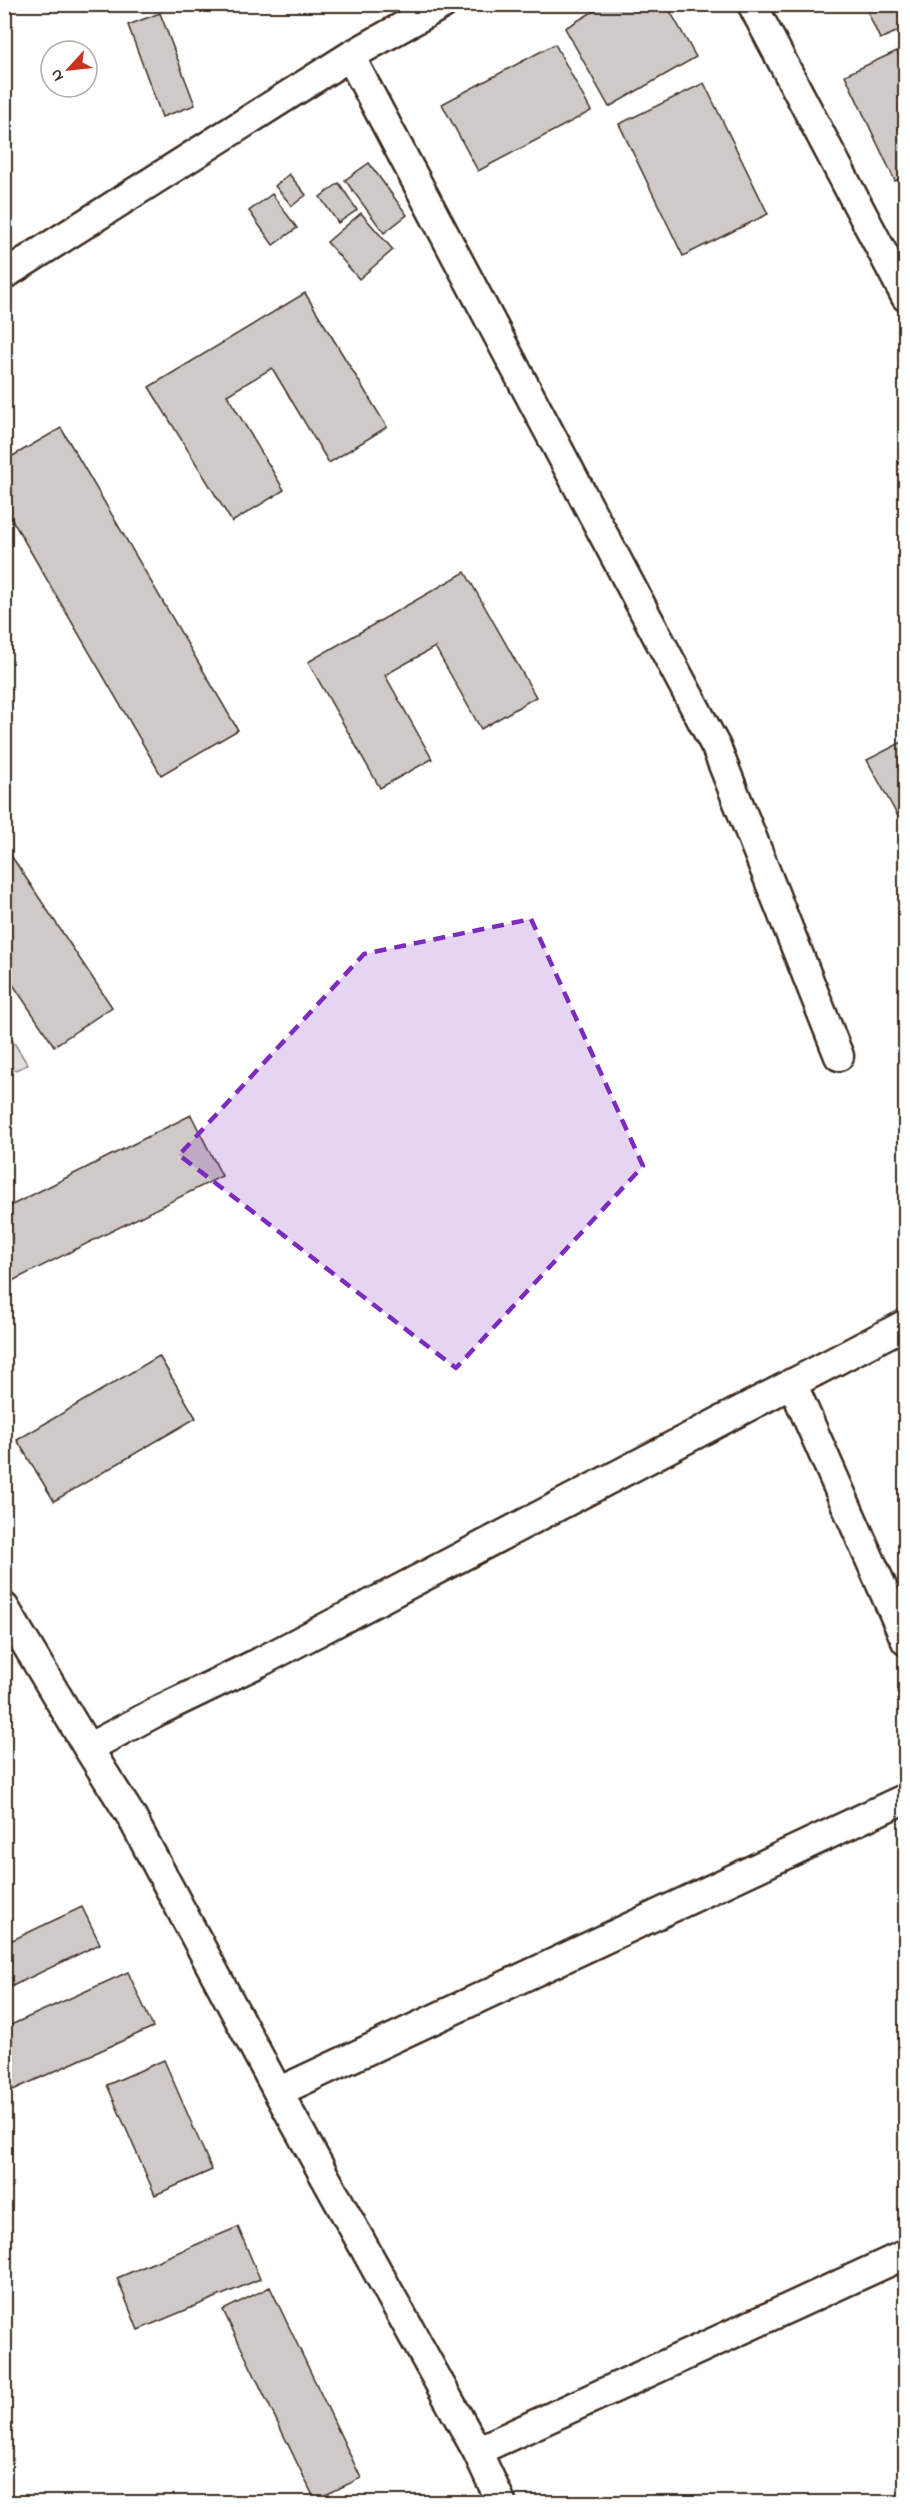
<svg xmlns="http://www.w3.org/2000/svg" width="910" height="2507" font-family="'Indie Flower',sans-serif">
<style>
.green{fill:#e2e0de;stroke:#8e857e;stroke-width:1.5}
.building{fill:#cfcac7;stroke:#3b2a1e;stroke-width:1.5}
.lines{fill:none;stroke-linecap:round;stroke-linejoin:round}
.minor-casing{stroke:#3b2a1e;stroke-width:33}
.minor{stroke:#fff;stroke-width:28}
.marked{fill:#7b2cbf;fill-opacity:0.2;stroke:#7b2cbf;stroke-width:4.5;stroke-dasharray:12 8;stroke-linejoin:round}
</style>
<rect width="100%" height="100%" fill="#fff"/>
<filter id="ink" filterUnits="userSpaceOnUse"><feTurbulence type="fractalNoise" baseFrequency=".0167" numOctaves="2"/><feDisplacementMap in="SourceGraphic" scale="12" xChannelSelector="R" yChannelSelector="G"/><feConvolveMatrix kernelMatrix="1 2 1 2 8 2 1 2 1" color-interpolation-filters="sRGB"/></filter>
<g filter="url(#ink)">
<path class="green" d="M4 1027 28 1065 5 1074H4Z"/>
<path class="building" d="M606 4H666L696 57 609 107 565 28Z
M864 4H906V28L880 39Z
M160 13 195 105 162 117 128 25Z
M555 44 591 111 478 171 442 104Z
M897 51 906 69V176L895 181 845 75Z
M704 83 768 214 683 256 619 124Z
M369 163 407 215 384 233 345 180Z
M289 174 306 195 292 206 275 186Z
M339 183 357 210 338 223 320 197Z
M272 194 297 228 273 245 249 211Z
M361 213 393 250 359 279 327 242Z
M305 293 387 427 329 463 272 368 227 395 284 490 232 522 149 387Z
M61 428 238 730 161 775 4 506V461Z
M465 572 536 697 481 729 435 647 385 675 432 759 380 788 308 662Z
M906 740V831L867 760Z
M4 845 112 1007 54 1046 4 971Z
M191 1115 222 1176 4 1285V1209Z
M159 1356 196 1418 54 1501 17 1440Z
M82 1907 100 1944 4 1990V1944Z
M128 1972 153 2027 4 2094V2028Z
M164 2060 212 2170 155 2195 107 2085Z
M238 2227 260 2279 138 2330 117 2278Z
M270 2287 361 2478 315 2500 223 2310Z"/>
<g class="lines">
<defs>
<path id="minor" d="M752 4 906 297
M350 56 716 747 839 1056
M4 275 350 56 443 4
M792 1383 906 1641
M4 1607 88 1748
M278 2092 906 1798
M477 2451 906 2254
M501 2502 477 2451 278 2092 131 1816 88 1748 160 1710 260 1662 906 1324"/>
</defs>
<use href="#minor" class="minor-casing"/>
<use href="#minor" class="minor"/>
</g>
</g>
<path class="marked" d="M531 919 643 1166 456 1368 179 1155 364 954Z"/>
<rect width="910" height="2507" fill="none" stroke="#fff" stroke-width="24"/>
<rect x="12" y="12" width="886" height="2483" fill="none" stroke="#3b2a1e" stroke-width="2" filter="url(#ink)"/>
<g transform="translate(69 69) rotate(243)"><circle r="28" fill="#ffffff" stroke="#b1aaa5" stroke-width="1.5"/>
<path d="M0-4.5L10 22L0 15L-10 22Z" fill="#c8321e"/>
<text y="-9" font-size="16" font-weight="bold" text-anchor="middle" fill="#3b2a1e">N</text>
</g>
</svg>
